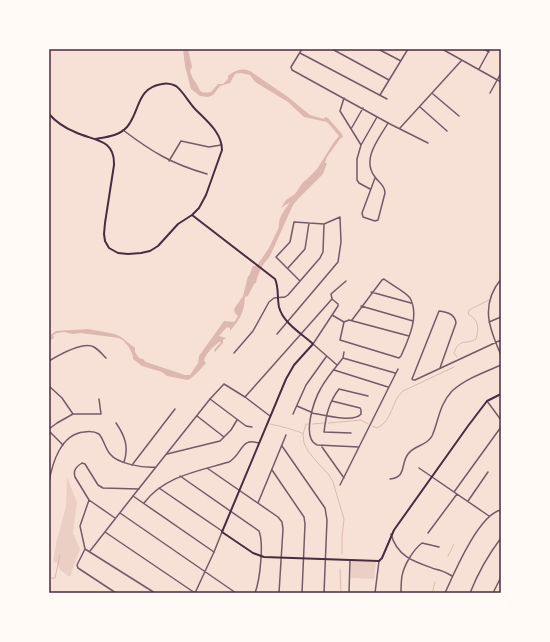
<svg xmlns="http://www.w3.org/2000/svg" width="550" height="642" font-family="'Exo 2',sans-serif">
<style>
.green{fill:#ebcfc5}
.water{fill:#dcb8b0}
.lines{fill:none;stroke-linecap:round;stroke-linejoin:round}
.stream{stroke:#dcb8b0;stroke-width:1}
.minor{stroke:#755966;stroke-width:1.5}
.tertiary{stroke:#755966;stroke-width:1.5}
.secondary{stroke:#4a2c40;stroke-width:2}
.neatline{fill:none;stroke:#4a2c40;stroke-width:1.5}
</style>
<rect width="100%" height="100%" fill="#f7e1d7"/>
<path class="green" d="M67 477 77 502 73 533 80 549 70 577 60 570 57 563 53 562 57 539 66 507Z
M352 561 376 562 374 579 351 578V563Z"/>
<path class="water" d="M183 49H188L192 67 190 71C191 75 193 79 196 83 201 91 199 94 211 92L218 84H223L228 79V76C235 70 241 68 250 71L288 97 310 115 324 119 325 117 328 118 342 134 343 137 340 139 327 157 325 163H327L323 174 298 199 293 205 270 256C269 258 267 259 266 261 262 265 257 277 256 283L254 284 248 296 245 297C244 313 240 319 230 331V328L227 327 219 336 226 338 223 340V343L215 352 214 350 221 342H219C213 347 206 353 204 361L206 363 198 372 190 379 187 380 167 376 162 372 142 366 133 359C134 353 125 340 119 338L81 333 73 334 64 332 57 333 53 335 54 338 49 341V336L56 331 88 329 115 334 121 337 135 348V352L139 358 143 359 146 362 185 375H190L198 363 199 356 224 321 233 322 235 321 238 316 235 313 234 309 243 296 248 276H249L253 266H256L258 264 269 248 279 227C278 217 285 210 290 202L281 208 286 200 295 194 303 182 306 180 317 169 334 142 339 136 327 122 304 117 288 102 255 82 250 75 240 73 235 74 230 83 220 86 213 95 208 97 200 96 191 89 185 66Z"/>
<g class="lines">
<path class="stream" d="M457 357 454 353C459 338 466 345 476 339 479 328 479 320 468 314L469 310 489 300
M328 423 361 420 368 424
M270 424C276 425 300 431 303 434L306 424H308
M313 424 324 423
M372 426 377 428C393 421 391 401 403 391L454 367
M303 434 304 443 308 451 316 461 329 475 333 482 344 519 342 537V554
M448 556 454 544
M340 569 341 593
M49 578H55L60 555
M432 593 435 582"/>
<path class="minor" d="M302 49 291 67 292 70 390 124 428 143
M332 49 389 80
M378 49 401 61
M442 49 501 82
M484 49 489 52
M300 53 387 99
M479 69 490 49
M490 93 501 73
M433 94 459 116
M380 95 408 49
M344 98 340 111 361 145
M420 107 447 131
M400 128 462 60
M351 129 363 108
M123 130C152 152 172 164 207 174
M169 161 181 141 209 147 221 145
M375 178 362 213 363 217 375 221 378 220 385 193C385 185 379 183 375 177 361 159 379 139 388 123
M370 189 359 183 357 180V159L361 145 377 117
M288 268 305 249 309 223
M501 279C480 305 489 328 501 355
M371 292 411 303
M332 299 338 304V306L313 344 337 365
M332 299 331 294 346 281
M361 306 413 321
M332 315 344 322
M352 320 382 280 384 279C390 284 406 292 410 298 420 316 408 340 401 356L399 358 340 340 344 322 349 320 409 336
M489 322 501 317
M277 334 338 262 341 242 340 217 324 224 294 222 290 242 276 257 300 281
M344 352 343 358C335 368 327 377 321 388 314 400 301 438 317 445L359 447
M234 353 253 331 269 302 274 298 285 297 288 295 320 258 323 252 324 224
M343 358 395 373
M49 361C59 355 83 341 94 347 99 350 103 355 106 358
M440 368 456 323C455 314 447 312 439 311L412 379 413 380H415L501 340
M334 370 388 387
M49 386 62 398 73 414
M245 397 332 299
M210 399 246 426 252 427
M487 401 501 420
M297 406 311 412
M312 413C323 415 354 423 361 414V410L360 408 332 401
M293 414 306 385 326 357
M197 416 224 437
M116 423C125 436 129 447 124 462
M49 429 57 423 73 414H101L99 399
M49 431 63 445
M351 433 324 432C326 415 329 402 339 389L368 396
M282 446 325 508 327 520 324 593
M322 447 344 478
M167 454 220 441 231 430 237 420
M132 465 175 409
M207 468 278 517 282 522 283 529 279 593
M419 468 489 516
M272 470 304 517 305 524 302 593
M180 476 259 531C264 543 260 580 255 593
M390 479C407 477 400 465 408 454 414 445 427 446 432 436 439 420 439 405 452 391 465 379 485 372 501 365
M340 485 398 369
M159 488 222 531
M454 492 501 427
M89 500 80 526 85 549 155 593
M468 501 488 472
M144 503C164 476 199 471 229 462 243 454 240 437 259 443
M258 503 286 435
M120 513 236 593
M115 518 89 500 75 477C73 470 76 467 82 463L85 464 98 485 103 488 139 489
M105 532 195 593
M428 533 457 494
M391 534C397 557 415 562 435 569 441 570 447 573 452 576
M85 549 77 565 78 568 116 593
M90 551 133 496
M195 593 214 552
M349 593 350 560
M375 593 379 561
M401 593C401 588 401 582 402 576 404 565 413 550 422 543L439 547
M445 593C454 573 479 514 501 510
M470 593C478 573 488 555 501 538
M493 593 501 577"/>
<path class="tertiary" d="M49 483C52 463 61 434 84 432 90 431 94 431 99 434 104 440 105 448 110 454 118 464 143 468 156 467
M49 523V535
M222 532 214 552 133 496 210 399 224 384 245 397 270 416"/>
<path class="secondary" d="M49 114C56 122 65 128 75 132 93 141 115 138 114 165L105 223 104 234 105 241 109 248 118 253 128 254 141 253 150 251 158 246 178 224 192 215 199 208 206 195 222 150C222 133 207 121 196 110 190 104 182 90 176 86 172 84 166 83 162 84 136 88 140 112 127 127 119 136 106 137 95 139
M192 215 275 279C279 287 277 298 279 307 283 323 302 334 313 344L294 365 286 379 222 532 253 553 264 557 379 561 382 558 394 530 468 426 487 401 501 394"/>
</g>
<rect width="550" height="642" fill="none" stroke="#fffaf5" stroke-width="100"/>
<rect x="50" y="50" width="450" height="542" class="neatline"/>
</svg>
